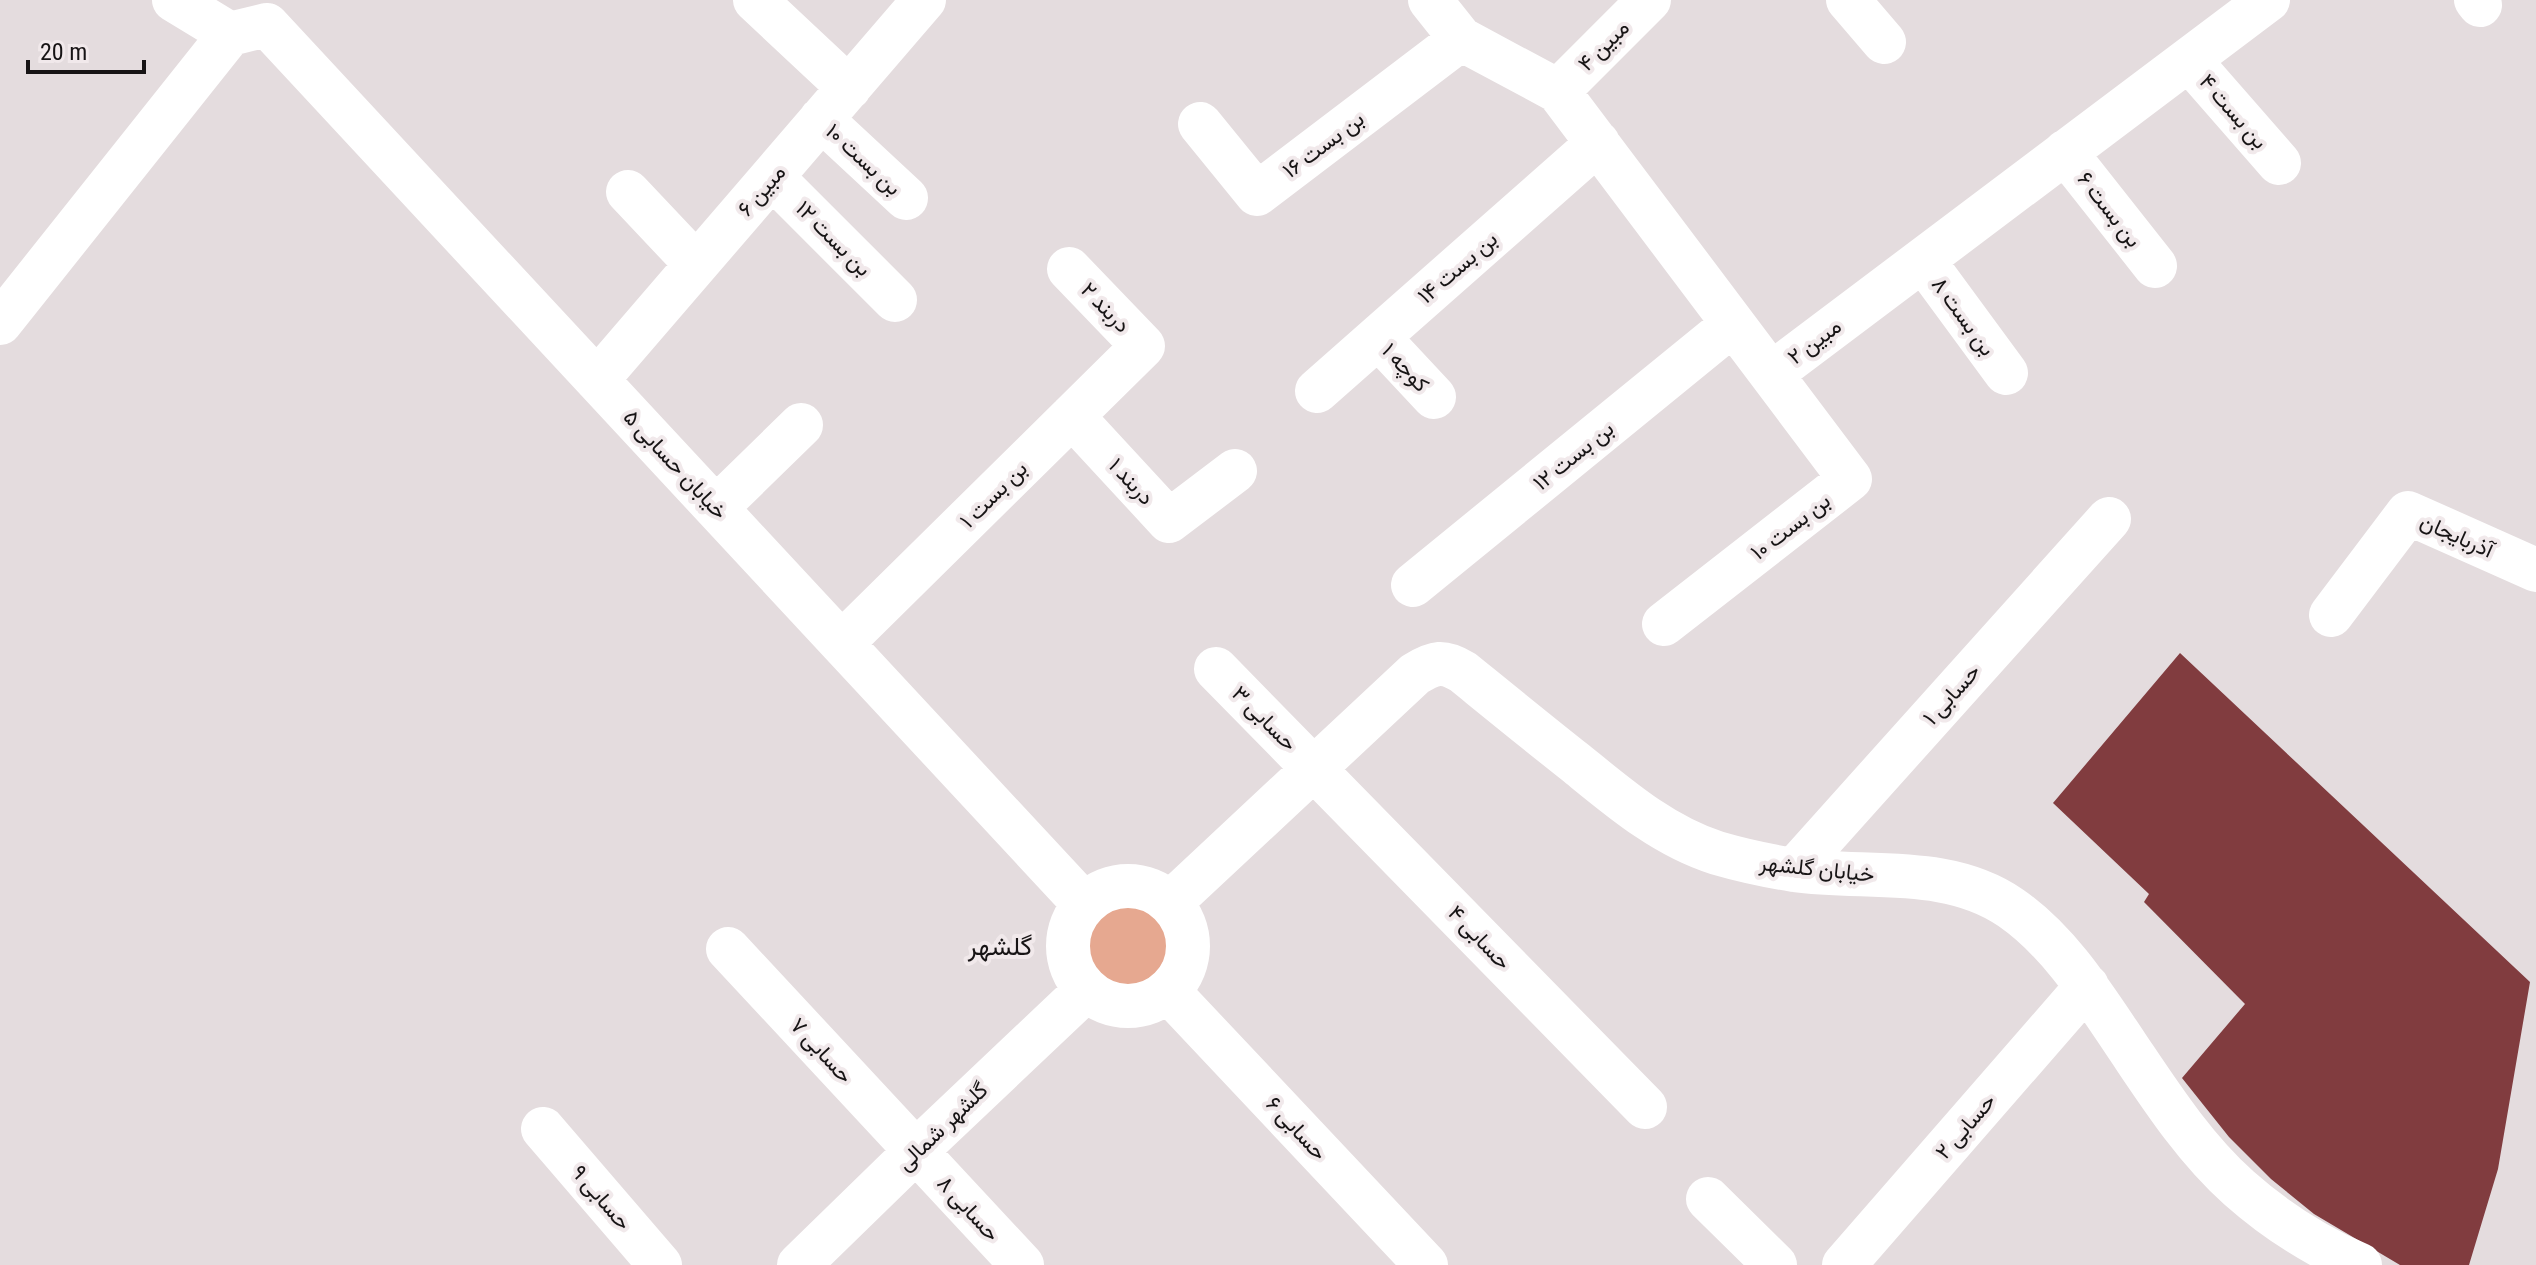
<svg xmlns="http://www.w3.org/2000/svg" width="2536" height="1265" font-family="'Roboto Condensed',Vazirmatn,sans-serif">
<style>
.green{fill:#e6a890}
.building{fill:#813c3f}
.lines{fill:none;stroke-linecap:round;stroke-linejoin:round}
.minor{stroke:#fff;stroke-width:44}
.labels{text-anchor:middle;stroke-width:8;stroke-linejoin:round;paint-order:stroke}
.street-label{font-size:22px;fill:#171415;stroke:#f1e9eb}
.quarter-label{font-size:26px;fill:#171415;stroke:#f1e9eb}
</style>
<rect width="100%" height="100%" fill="#e4dcde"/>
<path class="green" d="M1087 945a40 40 0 1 1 80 0a40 40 0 1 1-80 0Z"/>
<path class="building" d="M2180 653 2530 982 2498 1169 2469 1265H2400L2314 1214 2271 1179 2229 1137 2182 1078 2245 1004 2144 902 2149 894 2053 803Z"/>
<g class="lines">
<path class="minor" d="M174 0 230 34
M755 0 849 88
M1430 0 1461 39 1558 91 1850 479 1664 624
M1848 0 1884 42
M2476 0 2480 5
M267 25 1084 904
M2189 60 2279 163
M1558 91 1649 0
M821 119 906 198
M1200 124 1257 194 1461 39
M2065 152 2155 266
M772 177 895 300
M628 192 696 264
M1923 260 2006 373
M0 323 230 34 267 25
M1378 337 1434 397
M1771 374 2268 0
M597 380 924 0
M1317 391 1598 143
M1072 416 1169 521 1235 471
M716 508 801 425
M1413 585 1733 324
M2331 615 2408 513 2536 570
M842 643 1143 346 1069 269
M1216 669 1645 1107
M1794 870 2109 519
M1068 946a60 60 0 1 1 120 0a60 60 0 1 1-120 0Z
M1170 903 1415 674C1435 662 1443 660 1463 672 1500 702 1538 733 1576 763 1619 798 1663 836 1717 853 1741 860 1769 866 1794 870 1866 880 1948 864 2011 908 2060 942 2094 997 2127 1046 2160 1095 2194 1148 2239 1188 2275 1220 2316 1246 2360 1265
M728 949 1022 1265
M1168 991 1426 1265
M543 1129 660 1265
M1708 1199 1775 1265
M799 1265 916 1151 1086 990
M1844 1265 2087 986"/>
</g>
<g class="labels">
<g class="street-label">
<text transform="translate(1603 45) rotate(-45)" y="8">مبین ۴</text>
<text transform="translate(2234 111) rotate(49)" y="8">بن بست ۴</text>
<text transform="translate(1323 144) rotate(-37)" y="8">بن بست ۱۶</text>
<text transform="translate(864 159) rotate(43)" y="8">بن بست ۱۰</text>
<text transform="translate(761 190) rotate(-49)" y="8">مبین ۶</text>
<text transform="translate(2110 209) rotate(52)" y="8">بن بست ۶</text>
<text transform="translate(834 238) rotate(45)" y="8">بن بست ۱۲</text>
<text transform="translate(1457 267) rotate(-41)" y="8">بن بست ۱۴</text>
<text transform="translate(1106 307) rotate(46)" y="8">دربند ۲</text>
<text transform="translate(1964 316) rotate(54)" y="8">بن بست ۸</text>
<text transform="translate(1814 341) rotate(-37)" y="8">مبین ۲</text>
<text transform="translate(1406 367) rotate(47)" y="8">کوچه ۱</text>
<text transform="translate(1573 455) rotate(-39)" y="8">بن بست ۱۲</text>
<text transform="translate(676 464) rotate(47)" y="8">خیابان حسابی ۵</text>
<text transform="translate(1132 481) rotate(47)" y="8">دربند ۱</text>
<text transform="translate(993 494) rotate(-45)" y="8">بن بست ۱</text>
<text transform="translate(1790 526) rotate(-38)" y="8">بن بست ۱۰</text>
<text transform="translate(2457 535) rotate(24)" y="8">آذربایجان</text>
<text transform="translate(1951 694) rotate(-48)" y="8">حسابی ۱</text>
<text transform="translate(1265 718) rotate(45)" y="8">حسابی ۳</text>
<text transform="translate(1817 868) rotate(6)" y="8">خیابان گلشهر</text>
<text transform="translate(1480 937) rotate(46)" y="8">حسابی ۴</text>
<text transform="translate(822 1050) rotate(47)" y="8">حسابی ۷</text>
<text transform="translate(942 1126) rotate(-44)" y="8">گلشهر شمالی</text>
<text transform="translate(1965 1126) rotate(-49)" y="8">حسابی ۲</text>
<text transform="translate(1297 1128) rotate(47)" y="8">حسابی ۶</text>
<text transform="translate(602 1197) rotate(49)" y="8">حسابی ۹</text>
<text transform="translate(969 1208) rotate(47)" y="8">حسابی ۸</text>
</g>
<g class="quarter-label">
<text x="1000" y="955">گلشهر</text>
</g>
</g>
<path d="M28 60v12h116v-12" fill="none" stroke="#171415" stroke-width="4"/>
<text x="40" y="60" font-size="24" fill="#171415" stroke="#f1e9eb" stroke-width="6" paint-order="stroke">20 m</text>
</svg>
